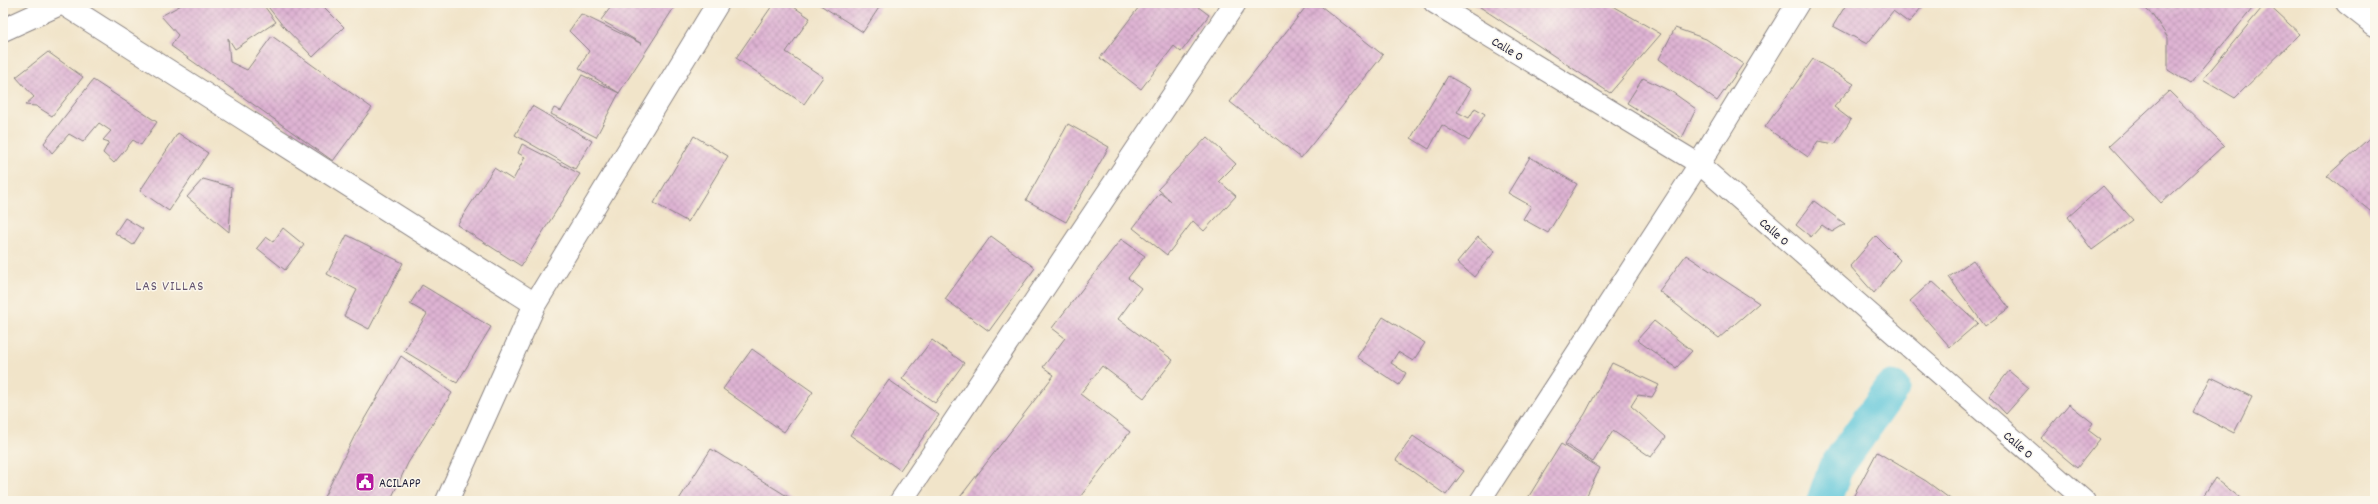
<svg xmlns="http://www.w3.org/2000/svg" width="2378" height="504" font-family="Dekko,sans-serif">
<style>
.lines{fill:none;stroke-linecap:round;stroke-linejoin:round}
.canal{stroke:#5dc6d9;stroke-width:35}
.building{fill:url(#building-cross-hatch)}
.pedestrian-casing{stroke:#8a8382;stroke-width:22}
.minor-casing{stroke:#8a8382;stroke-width:24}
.pedestrian{stroke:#fff;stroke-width:20}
.minor{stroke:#fff;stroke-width:22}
.labels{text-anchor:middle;stroke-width:3;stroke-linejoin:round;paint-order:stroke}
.street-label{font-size:13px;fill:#22223b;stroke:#fbf7ec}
.poi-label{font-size:13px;fill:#22223b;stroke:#fbf7ec;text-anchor:start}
.neighbourhood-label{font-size:14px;letter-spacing:1px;fill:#645570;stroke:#fbf7ec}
</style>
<defs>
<pattern id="building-cross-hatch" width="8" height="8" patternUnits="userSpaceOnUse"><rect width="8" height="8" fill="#deb3d3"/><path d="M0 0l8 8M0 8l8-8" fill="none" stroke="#be9ab6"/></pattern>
</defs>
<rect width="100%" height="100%" fill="#fbf7ec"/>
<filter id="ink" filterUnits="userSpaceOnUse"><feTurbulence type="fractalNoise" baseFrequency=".025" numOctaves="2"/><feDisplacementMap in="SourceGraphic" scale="8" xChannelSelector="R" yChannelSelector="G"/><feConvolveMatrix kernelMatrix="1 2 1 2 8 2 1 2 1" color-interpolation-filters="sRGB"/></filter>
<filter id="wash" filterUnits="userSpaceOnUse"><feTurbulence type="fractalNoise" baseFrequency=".012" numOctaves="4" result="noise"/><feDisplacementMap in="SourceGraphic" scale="16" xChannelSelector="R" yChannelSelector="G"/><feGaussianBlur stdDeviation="0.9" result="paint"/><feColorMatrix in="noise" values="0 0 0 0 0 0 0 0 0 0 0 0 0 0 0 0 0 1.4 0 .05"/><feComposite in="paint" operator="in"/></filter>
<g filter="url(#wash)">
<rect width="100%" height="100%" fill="#f1e4c9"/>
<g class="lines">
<path class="canal" d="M1824 501 1835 469 1892 388"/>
</g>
<g id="blocks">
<path class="building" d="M185 3H262L276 22 235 49 228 38 230 62 247 70 272 36 372 108 333 161 171 46 178 35 161 16Z
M265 3H320L344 27 313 57 283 26Z
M614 3H677L619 93 579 68 589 51 569 31 581 14 642 44 601 20Z
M774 3H788L810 18 786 52 823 77 804 104 736 58Z
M817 3H882L863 32Z
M1142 3H1193L1209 15 1181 52 1174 46 1141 89 1100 58Z
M1309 3H1317L1383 55 1301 158 1230 102Z
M1474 3H1607L1661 34 1610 93Z
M1847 3H1925L1909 23 1893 11 1867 44 1833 26Z
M2138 3H2257L2190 84 2168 70V38L2153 15Z
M2266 3 2300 34 2235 98 2203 79Z
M1675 28 1706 39 1743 64 1717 101 1659 59Z
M48 52 83 77 52 116 36 106 25 105 34 97 16 77Z
M1813 59 1854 84 1834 107 1851 120 1835 144 1818 141 1808 157 1765 127Z
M582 75 619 93 596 137 551 114 554 108 561 111Z
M1448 76 1471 89 1457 112 1469 118 1475 108 1485 114 1469 141 1442 125 1429 149 1411 138Z
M1643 78 1672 92 1696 109 1682 138 1627 103Z
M93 80 157 122 141 145 133 140 114 163 103 153 109 142 103 140 111 131 99 123 83 142 69 134 52 153 44 143Z
M2169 91 2224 145 2161 203 2109 146Z
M532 106 592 141 575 169 515 135Z
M1068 124 1109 147 1066 222 1026 200Z
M178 133 208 153 169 211 140 191Z
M2375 133V215L2327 176Z
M694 136 728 156 688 222 654 203Z
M1207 137 1236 164 1219 181 1236 196 1204 231 1193 221 1167 255 1133 228 1160 193 1171 201 1158 189Z
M522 144 580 174 521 266 457 225 494 168 513 180 525 157 518 153Z
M1530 157 1577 184 1548 233 1523 219 1531 206 1508 193Z
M203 179 232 187 229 232 187 197Z
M2103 186 2133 220 2092 250 2068 217Z
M1814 201 1845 224 1832 232 1822 225 1811 237 1796 225Z
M125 218 143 229 133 245 115 233Z
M283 228 304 245 285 270 257 248 266 237 273 242Z
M347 235 403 263 369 329 344 316 357 290 327 274Z
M991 236 1035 268 989 331 945 299Z
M1876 236 1900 260 1874 293 1850 266Z
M1478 237 1495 251 1474 277 1457 262Z
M1121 239 1145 256 1128 278 1141 288 1118 319 1173 360 1144 398 1102 366 1080 394 1130 432 1077 501H957L1054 375 1043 367 1065 338 1052 328Z
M1686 255 1759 303 1719 338 1659 291Z
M1973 260 2009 308 1985 326 1949 277Z
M1932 281 1978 323 1950 347 1910 301Z
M422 285 491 327 457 383 404 351 427 314 410 304Z
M1383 317 1425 343 1413 361 1398 352 1391 363 1406 373 1399 385 1357 357Z
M1654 321 1692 351 1676 368 1637 340Z
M932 340 964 363 935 403 902 379Z
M752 349 813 392 784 432 723 389Z
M401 356 452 393 408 463 390 501H322L355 435Z
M1612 363 1659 385 1652 397 1638 395 1631 406 1666 437 1651 457 1613 431 1593 462 1565 444 1585 414Z
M2009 371 2029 388 2006 414 1989 396Z
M2211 377 2252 397 2234 433 2193 412Z
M889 380 939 415 900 470 850 435Z
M2069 404 2093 423 2088 430 2100 439 2077 468 2041 438Z
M1413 436 1464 471 1446 495 1396 460Z
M1561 444 1600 468 1585 499 1583 501H1526Z
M711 449 795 501H678Z
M1877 452 1926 481 1953 501H1857L1852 499Z
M2215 478 2244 501H2200Z"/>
</g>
</g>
<g filter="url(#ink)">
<use href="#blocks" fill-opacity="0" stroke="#8a8382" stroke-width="1"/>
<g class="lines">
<defs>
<path id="pedestrian" d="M1434 3 1699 164 2085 501
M1480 501 1699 164"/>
<path id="minor" d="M62 3 535 304
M2347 3 2375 25
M3 30 62 3
M1699 164 1798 3
M447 501 535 304 718 3
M901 501 1235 3"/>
</defs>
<use href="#pedestrian" class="pedestrian-casing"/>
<use href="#minor" class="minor-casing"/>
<use href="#pedestrian" class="pedestrian"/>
<use href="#minor" class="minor"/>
</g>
</g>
<defs>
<symbol id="civic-square" viewBox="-11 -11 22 22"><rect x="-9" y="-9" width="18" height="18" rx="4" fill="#b5179e" stroke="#fbf7ec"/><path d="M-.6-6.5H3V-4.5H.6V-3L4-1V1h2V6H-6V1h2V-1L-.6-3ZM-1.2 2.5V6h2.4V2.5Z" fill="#fff"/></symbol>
</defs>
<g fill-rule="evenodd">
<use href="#civic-square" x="354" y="471" width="22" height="22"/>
</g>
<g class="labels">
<g class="street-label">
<text transform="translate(1508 48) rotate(31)" y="5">Calle 0</text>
<text transform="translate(1775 231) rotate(41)" y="5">Calle 0</text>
<text transform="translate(2019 444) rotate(41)" y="5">Calle 0</text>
</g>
<g class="poi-label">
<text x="379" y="487">ACILAPP</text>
</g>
<g class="neighbourhood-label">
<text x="170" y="290">LAS VILLAS</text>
</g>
</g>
<rect width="2378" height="504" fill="none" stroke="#fbf7ec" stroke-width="16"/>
</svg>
